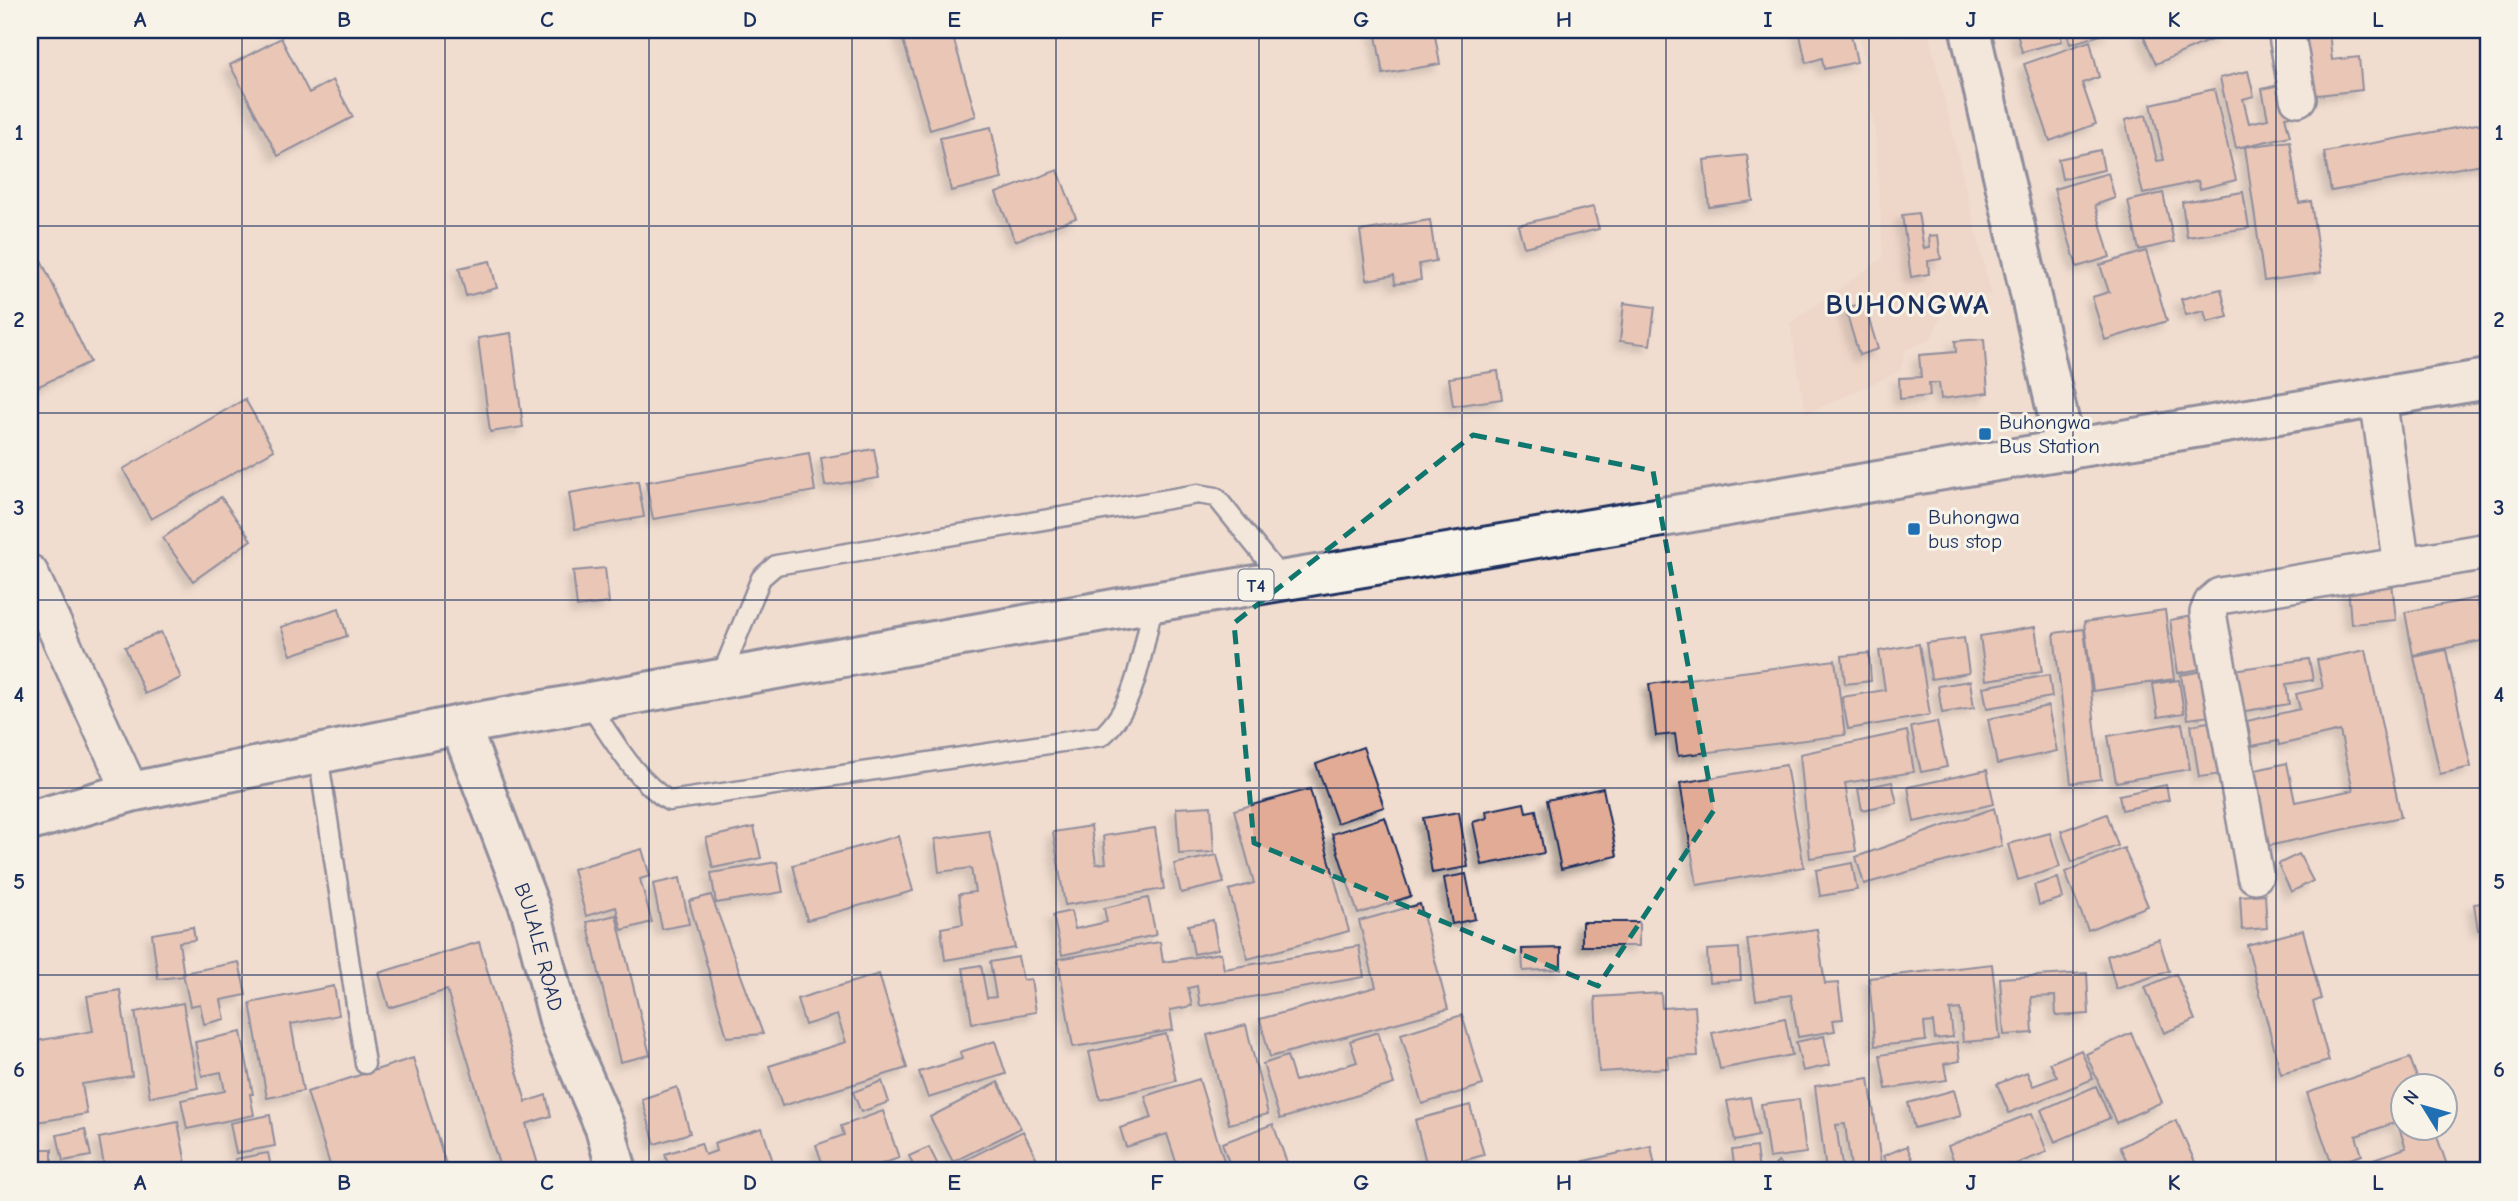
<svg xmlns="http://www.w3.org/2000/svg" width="2518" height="1201" font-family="'Comic Neue',sans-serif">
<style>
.built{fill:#eccebe}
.building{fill:#e1ab96;stroke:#1b2f5e;stroke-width:2;filter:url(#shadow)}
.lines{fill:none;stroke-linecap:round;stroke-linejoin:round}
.lane-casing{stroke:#1b2f5e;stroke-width:23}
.street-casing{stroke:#1b2f5e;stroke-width:40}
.secondary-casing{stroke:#1b2f5e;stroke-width:44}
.highway-casing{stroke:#1b2f5e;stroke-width:44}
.lane{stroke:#f7f3e8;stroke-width:18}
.street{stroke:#f7f3e8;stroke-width:35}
.secondary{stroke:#f7f3e8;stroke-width:38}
.highway{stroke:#f7f3e8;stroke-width:38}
.marked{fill:none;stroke:#0f766e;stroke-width:5;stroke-dasharray:14 9;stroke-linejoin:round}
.grid{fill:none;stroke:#1b2f5e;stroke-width:2;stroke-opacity:0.55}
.poi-dot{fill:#1f6fb2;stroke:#f7f3e8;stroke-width:2.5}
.labels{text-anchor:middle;stroke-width:6;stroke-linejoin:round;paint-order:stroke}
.shield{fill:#f7f3e8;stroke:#5d6a87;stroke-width:2}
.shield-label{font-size:19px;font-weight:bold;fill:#1b2f5e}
.poi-label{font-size:21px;fill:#1b2f5e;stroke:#f7f3e8;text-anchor:start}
.street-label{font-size:21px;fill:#1b2f5e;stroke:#f7f3e8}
.district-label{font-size:28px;font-weight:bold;letter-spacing:2px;fill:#1b2f5e;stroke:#f7f3e8}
.neatline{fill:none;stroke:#1b2f5e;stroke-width:2.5}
.grid-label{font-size:23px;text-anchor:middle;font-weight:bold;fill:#1b2f5e}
</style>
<defs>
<filter id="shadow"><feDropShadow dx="-6" dy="6" stdDeviation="3.5" flood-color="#0004"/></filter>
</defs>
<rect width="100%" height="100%" fill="#f0ddcf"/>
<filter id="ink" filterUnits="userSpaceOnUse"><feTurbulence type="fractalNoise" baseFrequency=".0143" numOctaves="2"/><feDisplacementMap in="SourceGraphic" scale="14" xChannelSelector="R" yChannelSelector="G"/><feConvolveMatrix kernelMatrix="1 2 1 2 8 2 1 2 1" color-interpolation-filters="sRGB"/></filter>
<g filter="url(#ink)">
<path class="built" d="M1859 30H1894L1895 38 1929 35 1991 294 1945 307 1930 340 1905 350 1900 371 1806 414 1790 323 1883 258 1876 138Z"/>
<path class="building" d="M900 30H951L976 116 930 130Z
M1375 30H1434L1440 64 1383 74Z
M1799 30H1850L1857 62 1824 69 1822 58 1806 63Z
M2016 30H2059L2062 41 2022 52Z
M2066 30H2110L2111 32 2070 44Z
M2141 30H2220L2222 35 2156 64Z
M2329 31 2332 60 2359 57 2362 90 2300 97 2299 34Z
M281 38 309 93 333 80 353 117 278 156 230 65Z
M2090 41 2099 77 2082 83 2096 124 2050 141 2024 64Z
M2248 71 2254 96 2243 99 2249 123 2268 119 2262 89 2287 83 2295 115 2285 117 2290 136 2236 148 2220 78Z
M2214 89 2236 180 2200 189 2198 181 2143 194 2125 120 2146 115 2157 161 2164 160 2151 104Z
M2488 122V163L2331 191 2324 152Z
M991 127 1002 179 951 191 940 138Z
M2290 141 2299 203 2311 201 2321 273 2264 281 2245 147Z
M2100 150 2104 170 2062 179 2058 159Z
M1747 155 1753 201 1709 207 1704 160Z
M1058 170 1076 218 1015 241 996 193Z
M2108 173 2115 198 2095 205 2110 257 2077 267 2054 189Z
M2243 192 2249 228 2187 237 2182 202Z
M2163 193 2174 242 2139 250 2128 201Z
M1593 207 1599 229 1524 247 1518 225Z
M1918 213 1924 249 1930 248 1929 236 1938 235 1941 259 1928 261 1929 274 1911 277 1902 215Z
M1430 220 1436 261 1419 264 1421 280 1395 284 1394 275 1367 280 1360 231Z
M30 237 90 362 37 387 30 373Z
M2146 251 2167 321 2105 340 2092 297 2109 292 2100 265Z
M490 261 497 288 466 296 459 268Z
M2221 289 2228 317 2207 322 2204 311 2186 315 2181 299Z
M1624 303 1655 307 1650 345 1620 341Z
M1864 303 1878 349 1859 355 1845 308Z
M511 333 523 427 490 432 478 338Z
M1984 339 1988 393 1941 399 1939 383H1929L1930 396 1900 399 1899 378 1921 377 1919 355 1956 352 1955 341Z
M1498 371 1502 399 1453 406 1449 378Z
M245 399 274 450 151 519 123 469Z
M874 449 879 478 825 486 821 458Z
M809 453 815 491 653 519 646 482Z
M638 481 644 517 575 529 569 493Z
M221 497 251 540 193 581 163 538Z
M605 568 609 603 577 607 573 571Z
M2392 582 2396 620 2351 624 2348 586Z
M2477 598 2486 640 2413 655 2405 612Z
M339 608 347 636 291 655 281 627Z
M2165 610 2174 679 2093 691 2084 622Z
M2192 616 2201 669 2178 673 2170 620Z
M2035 627 2042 672 1986 680 1980 636Z
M2084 629 2101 779 2071 783 2054 633Z
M161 632 181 678 145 694 125 647Z
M1964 638 1969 673 1931 679 1926 643Z
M1919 644 1930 715 1848 729 1842 697 1885 690 1879 651Z
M2366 650 2401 817 2263 847 2247 772 2287 763 2295 802 2353 790 2340 731 2279 745 2278 741 2252 746 2247 721 2300 709 2296 694 2323 688 2317 660Z
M2446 650 2471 767 2440 774 2414 657Z
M1869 653 1871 681 1845 684 1842 656Z
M2309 659 2313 680 2286 684 2289 704 2239 712 2233 670Z
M1835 660 1845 735 1678 756 1675 734 1656 736 1649 684Z
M2203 671 2211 716 2188 719 2181 675Z
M2049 675 2052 697 1987 708 1983 687Z
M2179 680 2184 713 2158 717 2153 684Z
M1970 681 1974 708 1942 713 1938 686Z
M2048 706 2057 751 1997 764 1988 719Z
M2214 721 2223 774 2199 777 2191 725Z
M1937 722 1947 767 1921 772 1911 727Z
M2182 723 2190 769 2116 782 2108 736Z
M1907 731 1914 772 1845 783 1856 851 1810 858 1800 754Z
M1363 747 1384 807 1337 823 1316 764Z
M1786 765 1804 867 1697 885 1680 783Z
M1987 770 1994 804 1914 822 1908 787Z
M1892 782 1897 803 1862 810 1858 789Z
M2166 785 2169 800 2122 810 2119 795Z
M1603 788 1617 856 1561 869 1547 800Z
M1310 789 1349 931 1248 959 1229 890 1254 883 1234 810Z
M1524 803 1526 812 1536 810 1544 853 1482 865 1473 822 1487 818 1486 811Z
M1211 806 1214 852 1179 854 1176 808Z
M1994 808 2002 846 1864 884 1856 857Z
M1459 812 1468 867 1432 873 1423 818Z
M2107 814 2118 846 2072 862 2061 831Z
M1385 817 1411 896 1358 914 1332 834Z
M1091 826 1096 864 1106 863 1103 836 1155 828 1164 889 1065 905 1053 832Z
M754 827 761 858 713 868 706 838Z
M989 831 1015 948 945 960 941 928 963 924 959 894 975 892 971 868 939 872 935 839Z
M2050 833 2060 867 2018 880 2008 844Z
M898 836 913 891 807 920 793 865Z
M2124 848 2148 906 2088 930 2065 872Z
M642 849 650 876 640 879 652 922 622 930 616 907 586 916 573 869Z
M2299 854 2313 881 2291 892 2278 864Z
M1217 855 1224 883 1181 893 1174 864Z
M777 862 783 892 716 903 711 873Z
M1852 863 1857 890 1820 896 1816 870Z
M1466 874 1475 919 1452 924 1444 878Z
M680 878 689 924 662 929 653 884Z
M2058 878 2063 898 2039 905 2034 885Z
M2265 894 2267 928 2242 930 2240 896Z
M711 895 763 1034 727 1037 689 901Z
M1148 898 1156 935 1062 955 1053 915 1071 911 1075 929 1107 922 1104 908Z
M2488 902V928L2478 930 2474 904Z
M1420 904 1448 1009 1270 1057 1260 1019 1376 987 1359 921Z
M616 915 650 1055 620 1062 587 922Z
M1213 920 1218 949 1194 954 1188 925Z
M1582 922H1639V946H1582Z
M193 927 195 940 179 942 184 976 158 979 152 934Z
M1817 929 1825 984 1838 983 1843 1019 1833 1020 1835 1031 1798 1037 1791 995 1756 1000 1747 939Z
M2303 930 2321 999 2313 1002 2329 1061 2281 1074 2247 945Z
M2159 939 2169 971 2116 989 2107 956Z
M479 942 526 1102 546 1095 551 1116 526 1124 540 1171H501L447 990 389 1008 379 973Z
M1160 942 1163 962 1221 953 1224 969 1359 946 1364 977 1200 1006 1197 986 1188 988 1192 1006 1170 1010 1173 1030 1073 1047 1058 959Z
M1561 948V969L1523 971 1522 949Z
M1739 948 1741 980 1709 982 1707 950Z
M1018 957 1023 980 1031 979 1036 1012 972 1023 963 968 981 965 987 998 996 997 990 962Z
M239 962 246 995 221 1000 225 1019 204 1024 200 1004 190 1006 183 973Z
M1992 964 2000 1039 1963 1042 1960 1009 1950 1010 1953 1037 1935 1039 1933 1022 1924 1023 1926 1041 1875 1046 1869 978Z
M2087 973 2089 1014 2056 1016 2055 996 2031 997 2033 1033 2004 1035 2000 978Z
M879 974 907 1068 782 1106 769 1066 846 1042 837 1015 805 1025 797 999Z
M2176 974 2195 1020 2164 1033 2145 987Z
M334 986 339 1015 291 1024 303 1091 267 1098 250 1003Z
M120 990 132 1076 82 1084 87 1114 30 1123V1042L93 1031 87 996Z
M1661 993 1662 1008 1695 1006 1698 1056 1668 1057 1669 1068 1599 1072 1595 997Z
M183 1003 198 1088 150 1097 135 1012Z
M1462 1015 1483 1085 1422 1104 1401 1034Z
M1785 1018 1792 1055 1720 1069 1712 1033Z
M1246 1025 1268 1114 1229 1124 1207 1035Z
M241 1032 253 1094H250L254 1115 187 1129 181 1100 225 1091 221 1072 202 1076 195 1042Z
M1378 1032 1394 1084 1280 1119 1263 1064 1287 1056 1295 1081 1357 1062 1350 1041Z
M2131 1033 2162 1102 2116 1123 2086 1054Z
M1166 1034 1176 1081 1100 1099 1089 1052Z
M1824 1036 1830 1065 1803 1071 1796 1042Z
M995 1041 1006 1074 928 1098 919 1072 962 1059 960 1052Z
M1957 1042 1960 1061 1944 1064 1947 1080 1886 1089 1880 1055Z
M2081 1050 2093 1079 2009 1113 1997 1084 2027 1072 2033 1086 2057 1077 2050 1063Z
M413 1058 448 1171H332L307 1092Z
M2410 1058 2420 1086H2402V1128H2434L2449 1171H2338L2406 1148 2397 1122 2356 1136 2362 1155 2332 1165 2307 1093Z
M1869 1078 1881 1164 1851 1168 1845 1124 1836 1125 1843 1171H1826L1815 1086Z
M1199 1079 1224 1161 1192 1171H1179L1167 1134 1126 1147 1120 1128 1152 1118 1145 1096Z
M882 1081 889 1102 861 1112 853 1092Z
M998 1082 1021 1128 953 1162 930 1117Z
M2096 1086 2110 1118 2055 1142 2041 1110Z
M677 1087 690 1133 655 1144 642 1099Z
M1954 1090 1961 1116 1914 1128 1908 1103Z
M1750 1097 1758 1136 1735 1141 1727 1101Z
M1799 1099 1806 1153 1769 1158 1761 1104Z
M1470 1105 1484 1155 1428 1170 1415 1120Z
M883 1111 899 1158 862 1171H825L816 1145 844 1135 841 1126Z
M2032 1113 2047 1152 1998 1171H1958L1948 1146Z
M270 1115 275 1146 236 1153 230 1123Z
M2176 1120 2195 1162 2176 1171H2132L2120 1147Z
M178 1122 187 1169 176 1171H105L99 1138Z
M1273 1124 1290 1171H1232L1222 1143Z
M762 1128 776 1171H670L665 1154 701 1143 705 1155 716 1151 714 1143Z
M85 1129 91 1156 63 1161 57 1135Z
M1023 1131 1037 1159 1012 1171H954L951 1167Z
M1651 1146 1656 1171H1587L1584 1161Z
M1907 1146 1917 1171H1890L1883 1156Z
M929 1147 941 1171H916L909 1156Z
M1756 1147 1759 1171H1735L1732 1150Z
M30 1149H52V1171H30Z
M268 1153 272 1171H238L235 1159Z
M1778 1162 1788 1171H1770Z
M1226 1164 1228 1171H1201Z"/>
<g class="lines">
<defs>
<path id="lane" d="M720 679 761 578 776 565 1198 494 1216 497 1283 580
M588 703C612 737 633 778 669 801L1102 736C1138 704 1142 648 1154 602
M318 754 365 1064"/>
<path id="street" d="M2286 30 2298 98
M2378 398 2402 566
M30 573 131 792
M2255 875 2208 613 2212 603 2220 596 2488 551"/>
<g id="secondary">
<path d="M1970 30 2066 451"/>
<path id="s1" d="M460 725 531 911 560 1024 605 1128 617 1171"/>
</g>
<path id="highway" d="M30 821 131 792 460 725 1154 602 2488 379"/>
</defs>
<use href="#lane" class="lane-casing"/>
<use href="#street" class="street-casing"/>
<use href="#secondary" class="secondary-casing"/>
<use href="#highway" class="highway-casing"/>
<use href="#lane" class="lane"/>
<use href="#street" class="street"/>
<use href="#secondary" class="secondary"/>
<use href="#highway" class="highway"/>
</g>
</g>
<path d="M0 0H2518V1201H0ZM1473 435 1653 471 1714 810 1598 986 1254 843 1234 623Z" fill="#f0ddcf" fill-opacity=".55" fill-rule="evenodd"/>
<path class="marked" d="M1473 435 1653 471 1714 810 1598 986 1254 843 1234 623Z"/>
<path class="grid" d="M242 30V1171M445 30V1171M649 30V1171M852 30V1171M1056 30V1171M1259 30V1171M1462 30V1171M1666 30V1171M1869 30V1171M2073 30V1171M2276 30V1171M30 226H2488M30 413H2488M30 600H2488M30 788H2488M30 975H2488"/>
<g class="poi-dot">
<rect x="1978" y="427" width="14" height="14" rx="3.5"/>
<rect x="1907" y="522" width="14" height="14" rx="3.5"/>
</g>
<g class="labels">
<rect class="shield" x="1238.5" y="569.5" width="35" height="31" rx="5"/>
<g class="shield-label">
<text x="1256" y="592">T4</text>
</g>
<g class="poi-label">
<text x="1999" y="429">Buhongwa<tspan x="1999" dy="24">Bus Station</tspan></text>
<text x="1928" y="524">Buhongwa<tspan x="1928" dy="24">bus stop</tspan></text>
</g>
<g class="street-label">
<text dy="7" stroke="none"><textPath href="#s1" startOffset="236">BULALE ROAD</textPath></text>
</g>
<g class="district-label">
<text x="1908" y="314">BUHONGWA</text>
</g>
</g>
<rect width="2518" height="1201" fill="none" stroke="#f7f3e8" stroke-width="77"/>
<g transform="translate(2424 1107) rotate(307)"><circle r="33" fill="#f7f3e8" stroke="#9fa5b1" stroke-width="2"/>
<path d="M0-5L12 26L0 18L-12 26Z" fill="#1f6fb2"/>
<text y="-10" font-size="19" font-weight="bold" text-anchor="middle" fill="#1b2f5e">N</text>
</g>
<rect x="38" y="38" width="2442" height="1124" class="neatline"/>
<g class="grid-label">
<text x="140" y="27">A</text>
<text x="344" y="27">B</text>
<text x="547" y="27">C</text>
<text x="750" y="27">D</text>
<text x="954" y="27">E</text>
<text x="1157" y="27">F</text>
<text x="1361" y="27">G</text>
<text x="1564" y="27">H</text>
<text x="1768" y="27">I</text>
<text x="1971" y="27">J</text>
<text x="2174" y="27">K</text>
<text x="2378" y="27">L</text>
<text x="19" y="140">1</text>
<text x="2499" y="140">1</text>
<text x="19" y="327">2</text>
<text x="2499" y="327">2</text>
<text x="19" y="515">3</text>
<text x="2499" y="515">3</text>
<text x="19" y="702">4</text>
<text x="2499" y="702">4</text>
<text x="19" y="889">5</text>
<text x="2499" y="889">5</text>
<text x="19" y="1077">6</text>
<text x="2499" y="1077">6</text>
<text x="140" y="1190">A</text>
<text x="344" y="1190">B</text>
<text x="547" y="1190">C</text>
<text x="750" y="1190">D</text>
<text x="954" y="1190">E</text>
<text x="1157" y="1190">F</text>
<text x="1361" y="1190">G</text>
<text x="1564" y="1190">H</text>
<text x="1768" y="1190">I</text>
<text x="1971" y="1190">J</text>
<text x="2174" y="1190">K</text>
<text x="2378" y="1190">L</text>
</g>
</svg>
